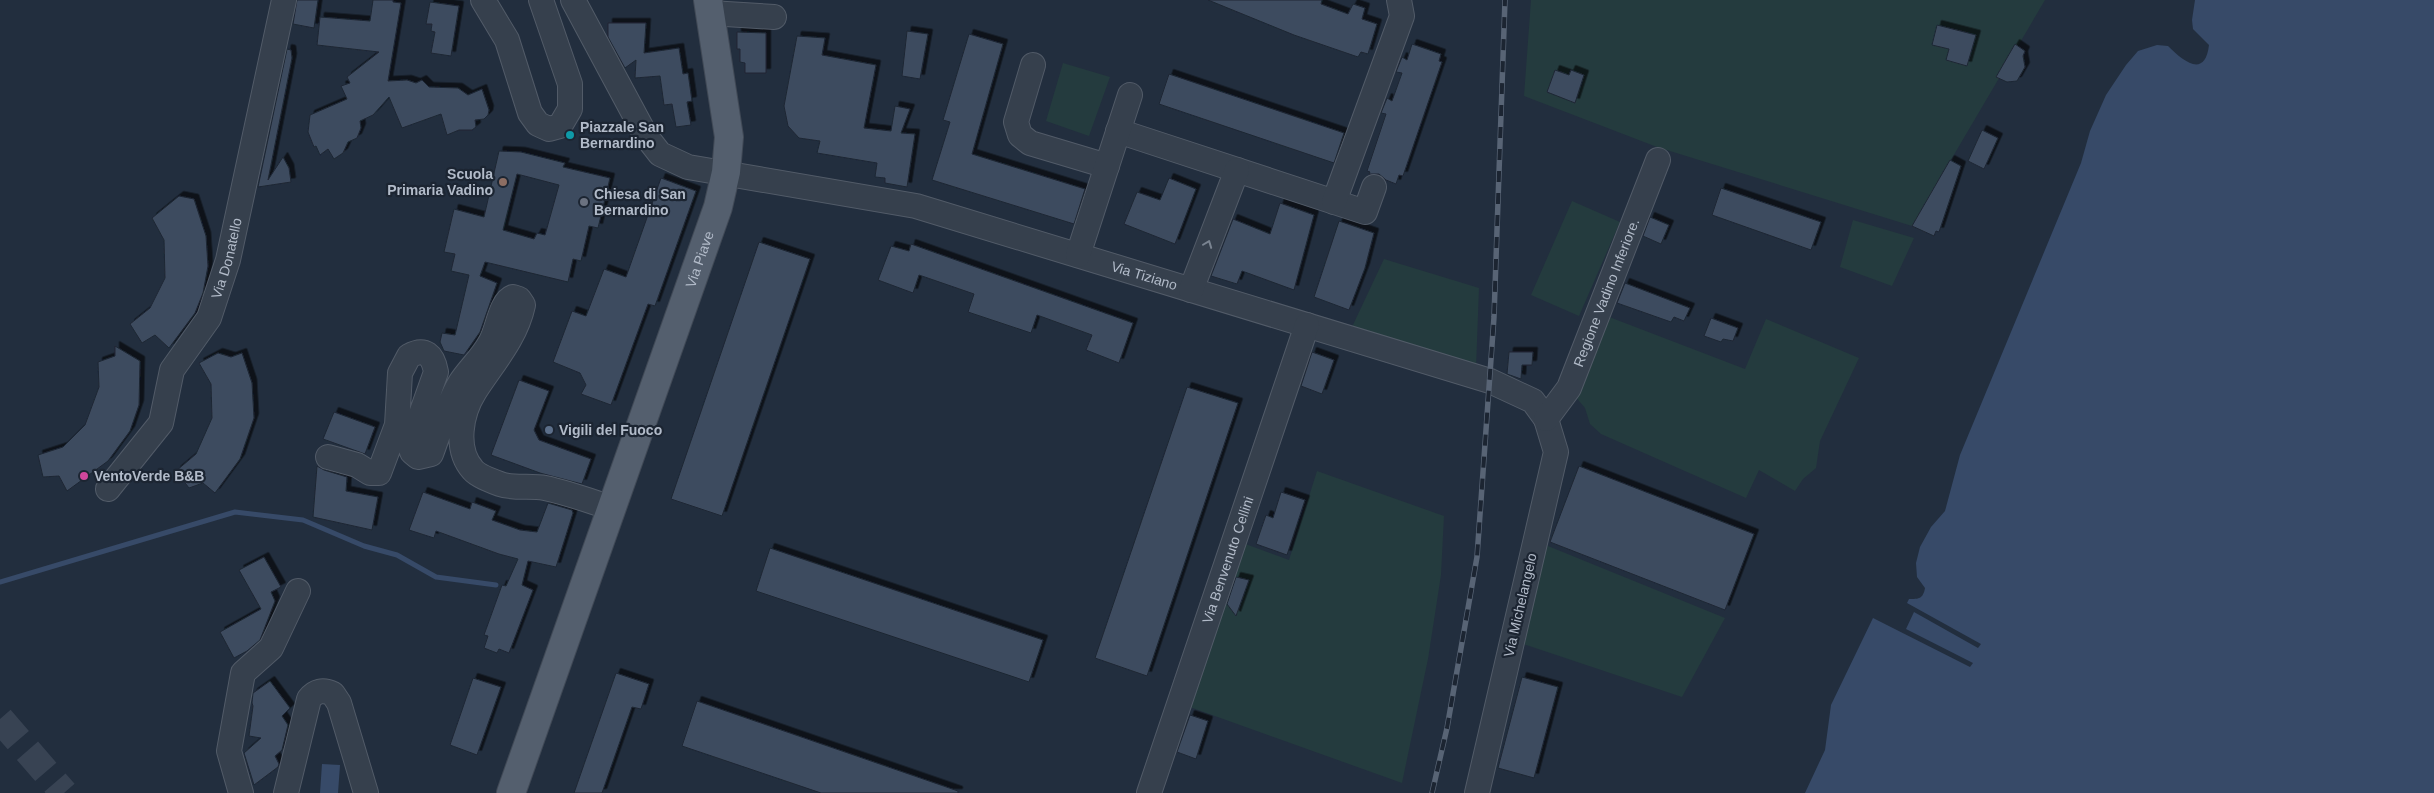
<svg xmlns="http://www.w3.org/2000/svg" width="2434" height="793" font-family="Helvetica,sans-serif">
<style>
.green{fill:#243b3e}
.water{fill:#374a68}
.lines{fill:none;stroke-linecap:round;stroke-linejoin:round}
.stream{stroke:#374a68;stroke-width:5}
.building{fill:#3e4b5e;stroke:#1e2734;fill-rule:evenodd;filter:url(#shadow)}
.major-tunnel{stroke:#384353;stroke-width:28;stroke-dasharray:28 14;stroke-linecap:butt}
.minor-casing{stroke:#525b68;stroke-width:26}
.major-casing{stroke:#404956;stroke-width:30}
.minor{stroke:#36404d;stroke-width:24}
.major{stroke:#545f6e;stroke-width:28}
.rail-casing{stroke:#586475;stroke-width:5.5}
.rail{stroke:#1c2532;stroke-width:4;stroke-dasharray:11;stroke-linecap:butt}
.oneway{stroke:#7a8491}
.culture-dot{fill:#0f9aa8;stroke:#1c2532;stroke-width:2}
.education-dot{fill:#8d6e63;stroke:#1c2532;stroke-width:2}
.worship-dot{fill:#6b7280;stroke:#1c2532;stroke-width:2}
.service-dot{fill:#5c6f8a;stroke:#1c2532;stroke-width:2}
.hotel-dot{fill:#d1479c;stroke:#1c2532;stroke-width:2}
.labels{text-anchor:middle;stroke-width:4.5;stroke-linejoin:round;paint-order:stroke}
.poi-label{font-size:14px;font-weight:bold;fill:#b2bbc9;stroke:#1c2532;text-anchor:start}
.street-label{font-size:14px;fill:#b2bbc9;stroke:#1c2532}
</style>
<defs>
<filter id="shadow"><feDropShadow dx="4.5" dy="-4.5" stdDeviation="0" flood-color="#0009"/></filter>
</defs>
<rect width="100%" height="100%" fill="#222e3e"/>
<path class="green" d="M1531 0H2045L1912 226 1657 147 1524 96Z
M1063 63 1110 77 1089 136 1046 121Z
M1572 201 1620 222 1579 316 1531 295Z
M1853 220 1914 238 1892 286 1840 267Z
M1384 259 1479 288 1476 368 1352 327Z
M1604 315 1745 369 1766 319 1859 358 1820 441 1816 468 1803 479 1795 491 1759 470 1746 498 1601 434 1590 424 1585 408 1574 395Z
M1317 471 1444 516 1441 575 1428 659 1402 783 1187 706 1240 542 1289 560Z
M1543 544 1725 618 1682 697 1523 644Z"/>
<path class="water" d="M2195 0H2434V793H1805L1825 750 1831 705 1873 618 1970 667 1973 663 1906 629 1914 612 1978 648 1981 644 1907 603 1909 599C1919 599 1923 599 1925 588L1917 577 1916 563 1920 547 1931 527 1945 511 1960 455 2081 163 2090 131 2106 95 2126 65 2138 51 2157 45 2168 46C2183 61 2205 79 2209 45L2193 29 2192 20Z
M322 764 340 765 338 793H320Z"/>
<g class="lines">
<path class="stream" d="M0 582 235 512 303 520 364 546 397 555 436 577 496 585"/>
</g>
<path class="building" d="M297 0H318L314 28 293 24Z
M373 0H393V2L401 3 388 81 407 80 416 83 422 80 429 87 458 88 468 95 482 89 489 110 488 115 484 119 475 120 476 127 472 130H459L447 135 441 114 402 128 389 97 373 115 360 121 361 128 357 138 348 142 343 153 334 159 328 149 320 155 316 146 314 147 308 132 310 115 347 99 341 86 350 83 347 77 379 52 317 45 320 17 370 21Z
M1208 0H1322L1321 4 1348 14 1353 4 1365 8 1362 19 1377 24 1368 54 1361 52 1358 57 1294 35Z
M430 2 459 6 451 56 431 53 435 32 431 31 432 24H426Z
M608 23H646L644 53 679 48 683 74 688 73 692 101 687 102 691 125 676 127 672 104 664 105 660 76 635 78 636 60 625 68 608 37Z
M1937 25 1976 35 1967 66 1946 60 1949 49 1932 45Z
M907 31 928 34 920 79 902 76Z
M737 32 766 33V73H745V63L740 62V49H737Z
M969 34 1003 44 972 154 1085 189 1074 224 932 180 950 122 943 120Z
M797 36 825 38 822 55 876 65 864 128 891 131 895 106 910 109 901 133 915 134 907 187 885 183V178L875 177 877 163 817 153 820 141 799 138 788 126 784 106Z
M1412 44 1441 54 1439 61 1442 62 1403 176 1399 175 1396 184 1386 180 1379 174H1369L1370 172 1367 171 1386 114 1381 113 1387 98 1392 101 1402 73 1396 72 1402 57 1407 60Z
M2015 44 2025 51 2023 56 2025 67 2017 81 2007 82 1996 77Z
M287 49 291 50 292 58 268 180 283 157 289 168 291 182 258 187Z
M1555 70 1569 75 1571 70 1584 75 1575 103 1547 92Z
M1169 74 1344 133 1334 163 1159 104Z
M1982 130 1998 138 1984 169 1968 161Z
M499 151 521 152 565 163 563 167 610 178 598 228 589 226 581 261 573 259 568 282 485 262 480 276 497 283 480 332 464 355 444 351 440 342 442 333 455 335 469 275 451 271 455 254 444 252 454 209 484 217ZM517 174 559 185 545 235 537 233 534 239 503 230Z
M1950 160 1961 166 1939 232 1936 231 1934 236 1912 226Z
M661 178 696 191 655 306 648 304 611 405 581 394 586 385 580 373 553 362 572 311 586 316 604 269 626 277Z
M1169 178 1196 189 1175 244 1124 224 1137 192 1160 200Z
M1721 188 1821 222 1811 250 1712 215Z
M179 196 194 199 206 236 208 266 203 293 195 313 169 348 155 335 142 343 130 324 150 308 165 278 164 240 152 218Z
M1280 203 1314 215 1294 290 1242 271 1237 284 1211 276 1233 219 1270 234Z
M1650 217 1669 225 1661 244 1643 236Z
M1339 221 1374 233 1365 268 1349 310 1314 297Z
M759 242 810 259 722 516 671 499Z
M911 244 1133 323 1119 363 1086 350 1092 335 1037 315 1031 333 968 312 974 294 919 275 913 293 878 280 891 246 909 251Z
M1625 283 1690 308 1684 321 1674 317 1671 322 1617 303Z
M1711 318 1738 328 1733 341 1723 339 1721 342 1704 336Z
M115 346 140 361 139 405 130 431 108 461 67 491 59 476 43 477 38 455 63 447 85 425 99 387 98 362 115 356Z
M1312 352 1334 360 1322 394 1301 386Z
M1509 352H1533L1532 365H1522L1521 379 1507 374Z
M218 353 231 357 242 353 252 383 254 418 240 459 215 493 203 483 189 488 176 471 196 454 212 418 211 384 199 363Z
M519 380 549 391 534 430 539 440 591 459 582 484 540 473 491 455Z
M1187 387 1238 403 1147 676 1095 658Z
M334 412 375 427 365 454 323 439Z
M317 466 324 470 347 477 346 491 378 497 372 530 313 517Z
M1579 466 1754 534 1725 610 1550 542Z
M423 492 470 509 472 502 496 511 492 520 520 530 537 532 548 503 572 510 573 513 556 567 528 561 522 585 533 590 509 653 499 649 497 653 484 648 488 636 484 635 502 585 506 586 518 559 499 554 436 531 434 538 409 530Z
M1281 492 1305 500 1287 555 1256 544 1266 515 1273 518Z
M770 548 1043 640 1029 682 756 591Z
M264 557 281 587 271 592 275 601 260 640 247 651 234 658 220 632 261 609 239 570Z
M1236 577 1249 580 1236 616 1227 604Z
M616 673 649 684 641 709 632 707 602 793H574Z
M1522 677 1558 687 1534 778 1498 768Z
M473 678 501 687 477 755 450 745Z
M270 681 290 708 282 716 288 725 282 750 275 756 279 764 278 767 254 785 244 753 261 738 249 736 253 706 252 703 253 693Z
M697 701 958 791V793H821L682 746Z
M1190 715 1208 721 1196 759 1177 752Z"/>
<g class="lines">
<path class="major-tunnel" d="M0 719 64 793"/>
<defs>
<g id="minor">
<path d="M483 0 507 40 530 113 538 124 549 129 560 126 570 109V84L541 0"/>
<path id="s1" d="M573 0 646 136 660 154 688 167 916 206 1490 381 1533 401 1546 419 1556 452 1477 793"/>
<path d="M710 13 774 17"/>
<path d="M1033 65 1016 122 1020 135 1030 143 1107 166"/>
<path d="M1118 131 1365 212 1374 187"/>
<path d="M1334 202 1402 16 1399 0"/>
<path d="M1078 255 1130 95"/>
<path d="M1191 290 1237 170"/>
<path id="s2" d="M1546 419 1569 388 1658 160"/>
<path d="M328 457 357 465 370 473H379L397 425 400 373 409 356C425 347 433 355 436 372L410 445 412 452 418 457 431 454C440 430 447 405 460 383 469 369 482 358 490 343 498 330 500 302 513 297L519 299 523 305C516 338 493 363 475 391 461 413 454 449 473 470 478 476 492 481 500 484 514 489 531 485 545 488 568 493 590 501 612 508"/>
<path id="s3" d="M108 489 161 423 172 370 209 318 228 260 284 0"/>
<path d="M241 793 229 751 243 673 271 648 298 591"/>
<path d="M286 793 309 699C315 691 323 689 333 694L339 703 366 793"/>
<path id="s4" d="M1149 793 1307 325"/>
</g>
<g id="major">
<path id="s5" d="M511 793 718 207 726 172 729 137 708 0"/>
</g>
</defs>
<use href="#minor" class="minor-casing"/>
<use href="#major" class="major-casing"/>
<use href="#minor" class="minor"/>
<use href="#major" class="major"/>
<defs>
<path id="rail" d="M1432 793 1447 728 1477 557 1494 317 1505 0"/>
</defs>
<use href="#rail" class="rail-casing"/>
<use href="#rail" class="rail"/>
</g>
<defs><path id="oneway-chevron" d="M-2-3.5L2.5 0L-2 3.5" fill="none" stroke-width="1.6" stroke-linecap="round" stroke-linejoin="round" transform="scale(1.25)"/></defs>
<use class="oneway" href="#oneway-chevron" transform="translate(1208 244) rotate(-69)"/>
<circle class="culture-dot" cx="570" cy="135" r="5"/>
<circle class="education-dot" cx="503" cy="182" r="5"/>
<circle class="worship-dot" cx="584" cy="202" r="5"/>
<circle class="service-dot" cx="549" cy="430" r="5"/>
<circle class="hotel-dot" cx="84" cy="476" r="5"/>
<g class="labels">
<g class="poi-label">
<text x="580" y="132">Piazzale San<tspan x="580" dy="16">Bernardino</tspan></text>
<text x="493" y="179" text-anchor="end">Scuola<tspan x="493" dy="16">Primaria Vadino</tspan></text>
<text x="594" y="199">Chiesa di San<tspan x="594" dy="16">Bernardino</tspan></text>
<text x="559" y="435">Vigili del Fuoco</text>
<text x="94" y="481">VentoVerde B&amp;B</text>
</g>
<g class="street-label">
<text dy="5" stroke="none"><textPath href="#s3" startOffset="265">Via Donatello</textPath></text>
<text dy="5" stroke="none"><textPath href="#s5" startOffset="566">Via Piave</textPath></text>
<text dy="5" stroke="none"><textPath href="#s1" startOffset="678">Via Tiziano</textPath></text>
<text dy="5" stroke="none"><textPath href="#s2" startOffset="141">Regione Vadino Inferiore.</textPath></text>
<text dy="5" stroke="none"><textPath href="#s4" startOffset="246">Via Benvenuto Cellini</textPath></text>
<text transform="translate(1520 605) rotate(-77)" y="5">Via Michelangelo</text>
</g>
</g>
</svg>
